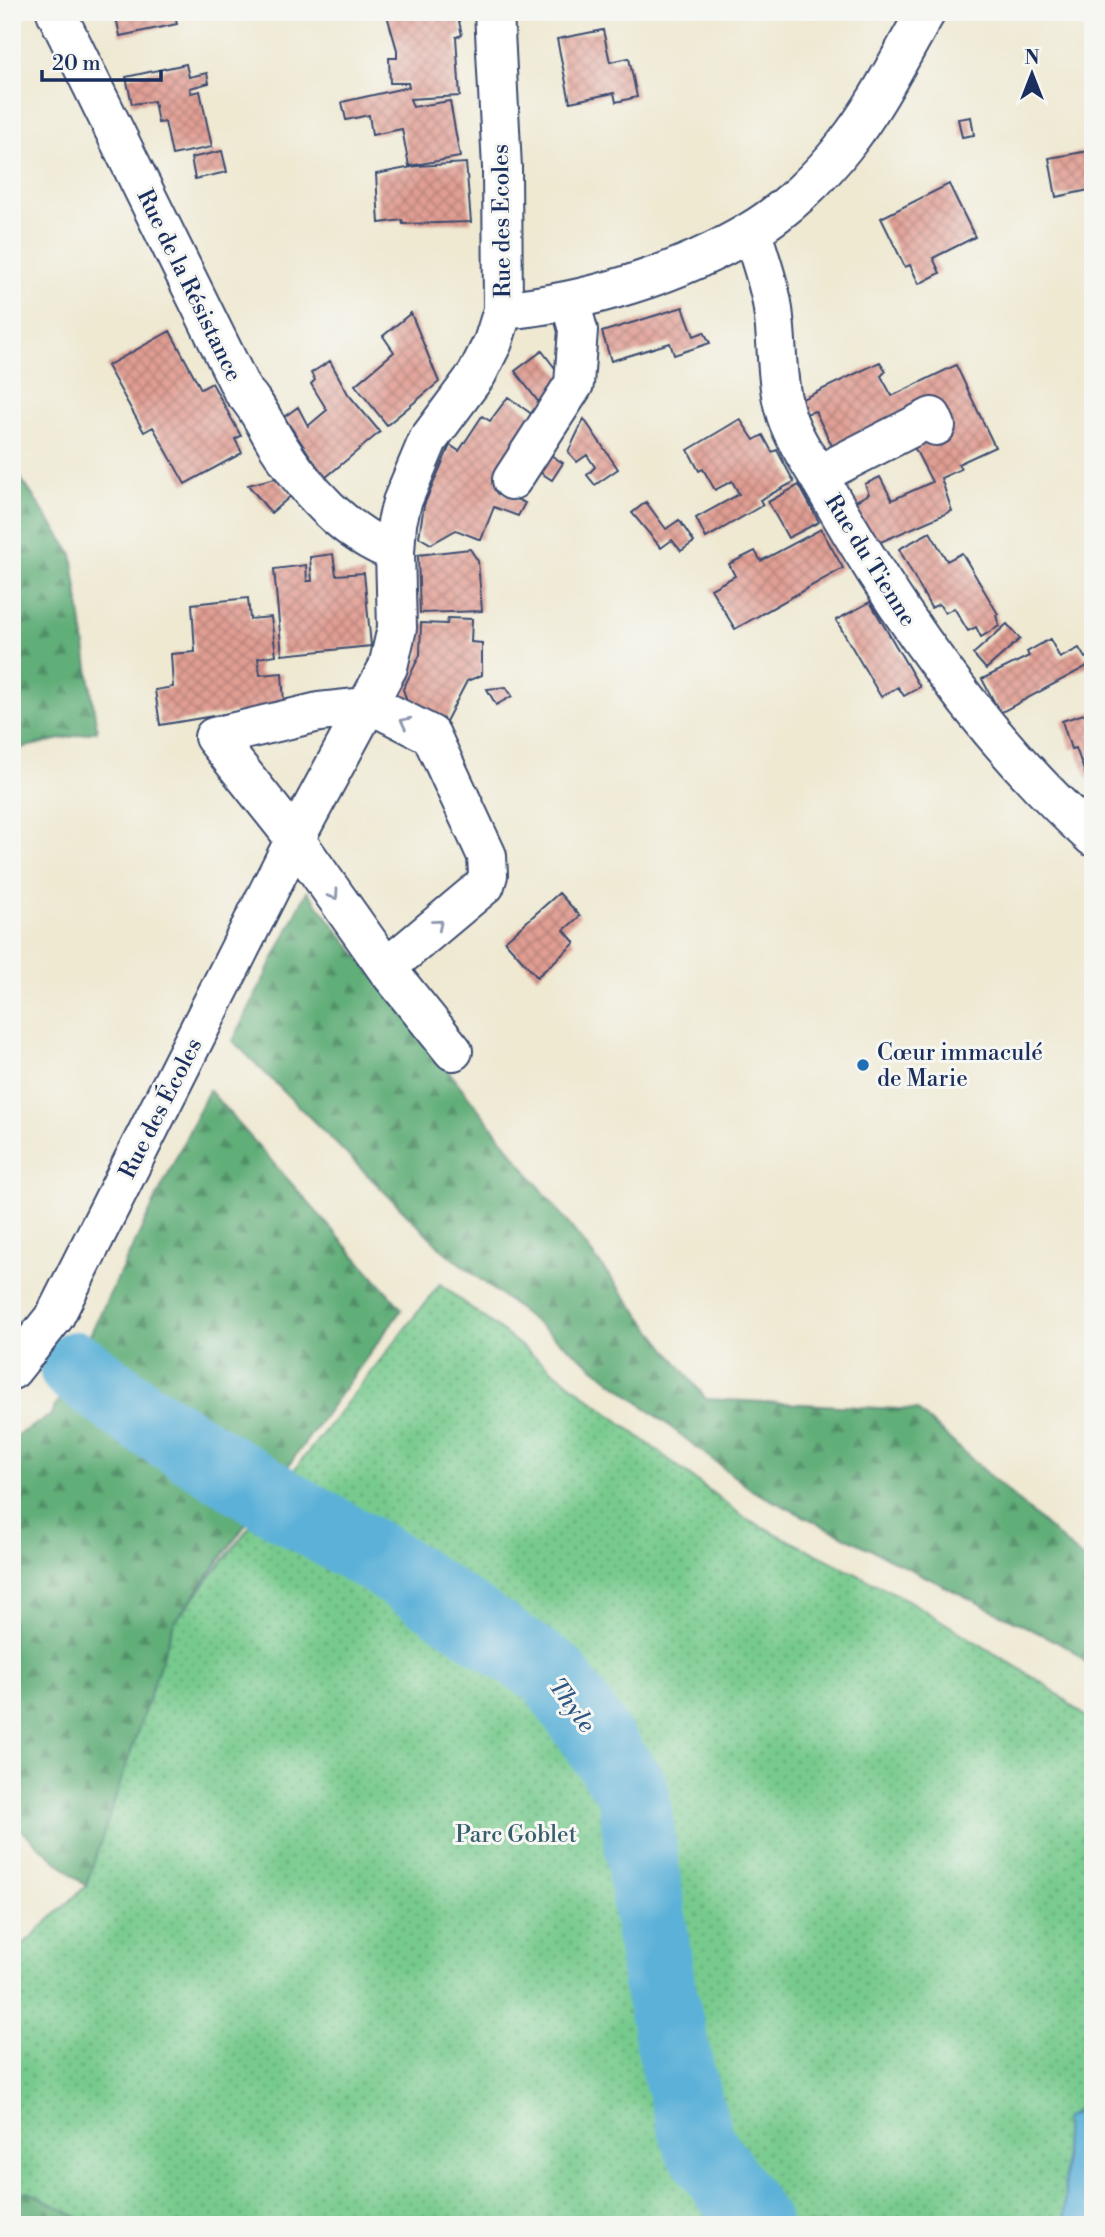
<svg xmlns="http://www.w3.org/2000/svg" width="1105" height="2237" font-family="'Libre Bodoni',serif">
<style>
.forest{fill:url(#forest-firs);stroke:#3e6e6b;stroke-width:2}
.garden{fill:url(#garden-dots);stroke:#497c76;stroke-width:2}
.water{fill:#5cb1d8;stroke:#3c709b;stroke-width:2}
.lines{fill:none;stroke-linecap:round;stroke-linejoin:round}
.river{stroke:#5cb1d8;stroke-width:72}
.building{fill:url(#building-cross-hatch)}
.minor-casing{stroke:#3b4b6f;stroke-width:42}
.minor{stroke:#fff;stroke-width:38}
.oneway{stroke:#8d97ae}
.poi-dot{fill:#1f6fb2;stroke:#f6f6f2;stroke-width:2.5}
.labels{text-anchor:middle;stroke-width:6;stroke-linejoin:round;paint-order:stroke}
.street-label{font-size:23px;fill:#1b2f5e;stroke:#f6f6f2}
.poi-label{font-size:23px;fill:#1b2f5e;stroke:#f6f6f2;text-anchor:start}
.park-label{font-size:23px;fill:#375e6c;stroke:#f6f6f2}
.water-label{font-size:24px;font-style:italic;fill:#2e5683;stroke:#f6f6f2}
</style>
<defs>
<pattern id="forest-firs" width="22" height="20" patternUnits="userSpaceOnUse" patternTransform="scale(1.75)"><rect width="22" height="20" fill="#61ae78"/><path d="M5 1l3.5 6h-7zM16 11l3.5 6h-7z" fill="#4f8e66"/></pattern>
<pattern id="garden-dots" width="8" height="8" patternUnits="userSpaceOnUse" patternTransform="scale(1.75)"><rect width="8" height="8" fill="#77ca8d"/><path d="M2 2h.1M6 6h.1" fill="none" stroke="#61a476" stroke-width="1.8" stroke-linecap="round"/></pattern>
<pattern id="building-cross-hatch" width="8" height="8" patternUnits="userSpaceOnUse" patternTransform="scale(1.75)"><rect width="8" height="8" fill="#e19e93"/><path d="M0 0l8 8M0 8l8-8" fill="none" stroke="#b6817b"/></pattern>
</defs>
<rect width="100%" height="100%" fill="#f6f6f2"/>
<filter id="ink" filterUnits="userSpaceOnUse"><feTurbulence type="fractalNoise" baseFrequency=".0143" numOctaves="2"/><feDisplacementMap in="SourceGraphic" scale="14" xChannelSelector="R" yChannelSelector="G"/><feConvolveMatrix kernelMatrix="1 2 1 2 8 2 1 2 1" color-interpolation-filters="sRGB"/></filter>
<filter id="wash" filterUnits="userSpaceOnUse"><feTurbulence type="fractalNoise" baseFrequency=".00686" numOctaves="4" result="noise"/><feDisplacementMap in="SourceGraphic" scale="28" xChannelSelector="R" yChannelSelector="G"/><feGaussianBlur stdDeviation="1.57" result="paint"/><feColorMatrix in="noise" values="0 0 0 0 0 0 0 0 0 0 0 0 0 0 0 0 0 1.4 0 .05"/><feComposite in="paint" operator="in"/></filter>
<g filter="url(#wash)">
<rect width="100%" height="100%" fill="#efe9d2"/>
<path class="forest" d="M12 465 72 554 97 731 12 750Z
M307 891 706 1399 917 1410 1093 1568V1669L1071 1649 753 1491 445 1252 233 1041Z
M209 1090 402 1309 174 1623 86 1886 12 1822V1438L51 1415Z
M28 2190 92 2225H12V2195Z"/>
<path class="garden" d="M440 1284 745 1518 906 1599 1046 1685 1093 1723V2225H92L28 2191 12 2195V1955L86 1886 174 1623Z"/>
<path class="water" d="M1093 2103V2225H1065L1064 2118Z"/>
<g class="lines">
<path class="river" d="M75 1367 144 1418 289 1508 384 1562 552 1674 633 1791 659 1984 680 2078 698 2142 755 2225"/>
</g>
<g id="blocks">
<path class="building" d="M115 12H174L177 24 120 36Z
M386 12H457L462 35 456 37 460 96 410 99 413 107 450 101 460 157 409 166 402 129 372 135 369 115 346 120 342 102 409 87 408 83H390L389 58H397V50Z
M603 30 610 62 629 58 637 97 616 102 614 93 570 102 557 39Z
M186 64 189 77 207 73 209 83 190 88 191 93 200 91 212 147 172 155 165 122 158 123 154 101 132 104 126 77Z
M971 117 974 135 962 137 958 119Z
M222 151 227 172 195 179 191 158Z
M1089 151 1093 168V205L1089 190 1056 197 1049 158Z
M466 163 471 222 403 224 402 220 379 223 376 174 417 166Z
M949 184 975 237 933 258 940 273 919 284 910 265 905 267 881 218Z
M683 307 694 336 704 332 710 343 674 355 670 343 611 361 602 332Z
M411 313 439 382 387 425 355 385 394 352 383 336Z
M170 331 201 389 212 383 241 436 235 439 242 453 185 484 153 427 144 432 107 366Z
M542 351 567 384 540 404 515 371Z
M330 361 348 394 380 432 325 478 284 417 298 407 308 426 327 410 311 384 315 380 311 373Z
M880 362 886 371 881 376 892 396 956 365 995 447 958 464 961 469 941 478 952 511 876 544 852 503 869 494 865 484 880 477 892 500 932 482 912 443 837 456 815 411 805 414 802 399Z
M508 397 544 423 501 492 525 503 518 516 494 507 481 540 456 530 431 544 419 537 424 505 450 445 459 451 482 416 490 421Z
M584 419 618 469 595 485 587 475 595 467 587 455 577 462 568 452Z
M740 419 754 440 763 435 772 452 777 450 794 482 760 500 763 505 706 538 696 518 739 494 732 481 715 490 703 469 699 471 688 450Z
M546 452 563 463 552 480 535 469Z
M275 478 292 495 271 513 248 485Z
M799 485 819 522 788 538 768 502Z
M646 502 666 529 679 520 694 542 681 551 672 540 661 548 632 513Z
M821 529 843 568 735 629 711 589 735 576 729 564 755 551 761 561Z
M930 532 947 561 962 553 998 614 996 615 999 626 981 637 976 627 968 631 954 608 945 613 939 604 931 608 899 549Z
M470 549 478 561 482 611 420 613 418 555Z
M333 554 336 575 364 573 371 646 282 655 274 569 306 565 307 581H312L310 557Z
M248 598 250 619 271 617 276 655 258 658 260 675 282 673 284 704 237 716V712L160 725 155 690 173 687 171 654 195 652 192 604Z
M870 602 920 687 904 696 898 687 881 697 836 620Z
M448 618 472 619 471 642 482 643V675L467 681 443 727 407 702 403 689 420 655 421 623 447 624Z
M1007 624 1020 639 986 669 973 654Z
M1050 639 1060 658 1079 648 1085 658 1091 655 1093 663 1000 713 982 679 1029 656 1027 652Z
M506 687 512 696 496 705 487 689Z
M1093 711V777L1087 779 1076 748 1071 749 1062 721Z
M559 893 580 916 564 930 575 943 537 977 505 941Z"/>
</g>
</g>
<g filter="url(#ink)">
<use href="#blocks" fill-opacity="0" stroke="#3b4b6f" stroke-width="2"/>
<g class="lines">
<defs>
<path id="minor" d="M56 12 242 390C258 406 265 425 277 444 305 489 345 534 395 552
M752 231C758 254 768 279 772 303 778 337 775 374 784 408 791 437 814 467 828 493 898 615 988 743 1093 837
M503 310C585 303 680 274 751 231 785 211 821 176 845 145 877 105 900 57 926 12
M818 475 932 417 936 426
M512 480 574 384 578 330 570 301
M386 968 485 885 488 875 487 856 431 735 384 711 366 707 319 712 214 737 295 839 386 968 453 1051
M12 1370 55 1316 295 839 388 667 397 628 395 552 397 523 402 502 428 440 477 374 493 342 503 310 502 168 494 12"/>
</defs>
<use href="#minor" class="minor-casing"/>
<use href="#minor" class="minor"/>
</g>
<defs><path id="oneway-chevron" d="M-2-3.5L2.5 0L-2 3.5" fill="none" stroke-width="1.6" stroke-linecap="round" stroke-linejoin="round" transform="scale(1.75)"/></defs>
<g class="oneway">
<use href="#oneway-chevron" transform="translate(405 722) rotate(-153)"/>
<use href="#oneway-chevron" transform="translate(334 895) rotate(55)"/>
<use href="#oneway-chevron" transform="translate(438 924) rotate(-40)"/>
</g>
</g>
<circle class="poi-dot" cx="863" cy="1065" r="7"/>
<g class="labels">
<g class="street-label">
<text transform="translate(501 221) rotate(-91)" y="8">Rue des Ecoles</text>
<text transform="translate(190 285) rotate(64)" y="8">Rue de la Résistance</text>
<text transform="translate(871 560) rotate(58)" y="8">Rue du Tienne</text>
<text transform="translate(160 1108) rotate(-63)" y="8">Rue des Écoles</text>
</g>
<g class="poi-label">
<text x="877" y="1060">Cœur immaculé<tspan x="877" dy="26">de Marie</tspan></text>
</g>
<g class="park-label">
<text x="516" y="1842">Parc Goblet</text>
</g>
<g class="water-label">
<text transform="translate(572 1705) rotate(54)" y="8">Thyle</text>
</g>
</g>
<rect width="1105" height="2237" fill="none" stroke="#f6f6f2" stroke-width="42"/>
<g transform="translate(1032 74)" stroke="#f6f6f2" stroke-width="5" paint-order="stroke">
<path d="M0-5L12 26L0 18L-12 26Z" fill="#1b2f5e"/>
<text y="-10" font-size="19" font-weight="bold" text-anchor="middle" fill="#1b2f5e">N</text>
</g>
<path d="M42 70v10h119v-10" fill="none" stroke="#1b2f5e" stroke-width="3.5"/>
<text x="52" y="70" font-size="21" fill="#1b2f5e" stroke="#f6f6f2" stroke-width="5" paint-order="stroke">20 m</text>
</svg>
